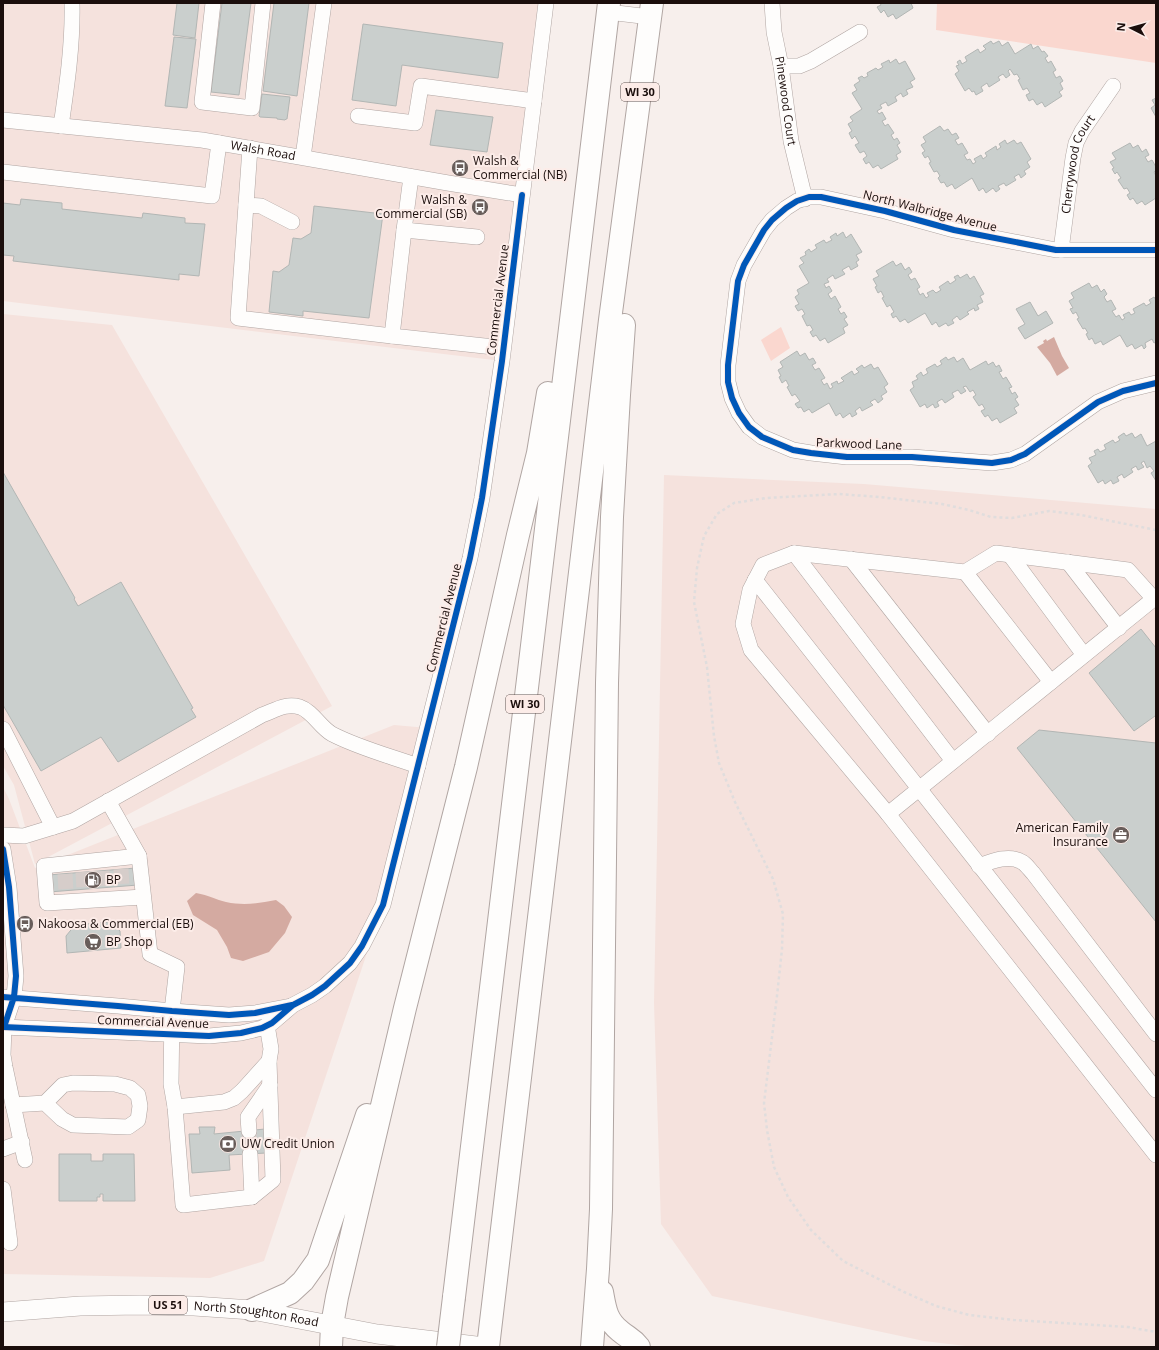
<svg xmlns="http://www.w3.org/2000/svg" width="1159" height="1350" font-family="'Open Sans',sans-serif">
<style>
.built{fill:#f5e2dd}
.green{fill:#fad7cf}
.water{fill:#d4aaa1}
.building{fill:#cacfcd;stroke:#b2b6b4}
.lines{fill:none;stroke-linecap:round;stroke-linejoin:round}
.minor-tunnel{stroke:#d6cdca;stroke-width:15;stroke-dasharray:15 8;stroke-linecap:butt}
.minor-casing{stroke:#b0a5a2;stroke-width:16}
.major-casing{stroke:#b0a5a2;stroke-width:20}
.highway-casing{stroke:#b0a5a2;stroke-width:24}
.path{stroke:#e0dddd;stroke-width:2.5;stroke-dasharray:3 3;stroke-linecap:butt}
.minor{stroke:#fefdfc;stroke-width:15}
.major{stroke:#fefdfc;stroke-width:19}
.highway{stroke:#fefdfc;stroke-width:22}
.highway-bridge-casing{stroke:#b0a5a2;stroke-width:24;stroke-linecap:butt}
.highway-bridge{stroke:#fefdfc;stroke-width:22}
.cycleway-casing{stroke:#fcece8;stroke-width:8}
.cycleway{stroke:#0057b8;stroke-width:6}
.labels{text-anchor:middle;stroke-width:4;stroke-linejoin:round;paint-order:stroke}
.shield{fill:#fcece8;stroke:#5e514e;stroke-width:1}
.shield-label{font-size:11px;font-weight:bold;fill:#1b0e0c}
.street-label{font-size:12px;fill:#1b0e0c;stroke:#fcece8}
.poi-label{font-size:12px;fill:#1b0e0c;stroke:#fcece8;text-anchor:start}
</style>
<rect width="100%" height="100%" fill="#f7efec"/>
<path class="built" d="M3 3H546L502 361 3 301Z
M3 314 112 325 332 706 35 864 14 785 3 766Z
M664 475 864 484 1156 509V1347H974L924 1341 712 1296 661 1224 654 1003Z
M394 725 428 728 383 905 264 1261 210 1278 3 1274V787L9 799 35 868Z"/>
<path class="green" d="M937 3H1156V63L936 30Z
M781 327 790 348 771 361 761 340Z"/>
<path class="water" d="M1054 337 1062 356 1069 368 1057 376 1050 363 1037 347 1044 343 1043 341 1046 339 1047 341Z
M196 893C209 895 216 900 226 902 245 906 259 903 276 900L284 906 292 917 285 933 269 952 243 961 231 958 227 947 217 930 193 915 187 901Z"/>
<path class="building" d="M177 3H199L195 38 173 35Z
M222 3H251L239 95 211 92Z
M274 3H309L297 96 263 91Z
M880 3H911L913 8 896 19 893 14 888 17 884 10 881 13 877 7 881 5Z
M363 24 503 43 498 78 402 65 396 106 352 100Z
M174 37 196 39 187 108 165 106Z
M991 41 993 44 999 41 1002 46 1008 42 1015 54 1031 44 1033 49 1038 46 1042 52 1044 51 1048 56 1045 58 1048 63 1051 61 1056 70 1053 72 1056 78 1060 76 1063 81 1060 83 1063 89 1059 92 1062 96 1045 107 1042 102 1037 105 1033 99 1029 101 1026 95 1030 93 1027 88 1023 90 1018 80 1020 79 1017 74 1014 75 1010 69 1008 71 1010 75 1006 78 1003 74 998 77 1000 80 989 87 987 83 981 87 983 91 976 95 974 91 972 92 969 88 965 91 955 74 959 71 956 66 959 65 957 62 960 60 962 64 967 61 965 57 978 49 980 53 986 49 983 46Z
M896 59 899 64 905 61 915 79 910 82 913 87 906 90 908 94 903 97 901 93 895 97 897 101 888 106 886 102 880 105 882 108 877 111 879 114 882 112 886 119 882 121 885 126 888 124 894 133 891 135 894 140 897 138 900 143 897 145 901 152 896 155 898 159 881 169 878 165 873 168 869 162 866 164 863 159 867 156 864 151 860 153 855 145 859 143 855 136 852 139 849 133 852 131 848 124 853 121 850 117 862 109 852 93 857 90 854 85 860 81 858 78 862 76 864 78 868 76 867 73 876 68 878 70 883 67 881 64 889 60 890 63Z
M262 94 290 97 287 119H286L285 120 277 119V118L260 117 259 116Z
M1156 98V117L1151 108 1155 105 1152 100Z
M436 110 493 117 487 152 430 145Z
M940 126 944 131 948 129 952 135 956 133 959 138 955 140 958 145 962 143 968 153 964 155 967 160 970 159 973 164 976 162 974 159 981 155 983 159 987 156 985 153 996 146 997 150 1001 147 999 144 1005 140 1007 144 1014 140 1017 144 1021 142 1031 159 1027 162 1030 167 1024 171 1026 174 1021 178 1019 174 1014 177 1016 180 1006 186 1004 183 998 186 1000 189 996 192 993 188 986 193 983 188 979 191 972 178 955 189 952 184 947 187 944 182 941 183 938 178 940 176 937 171 934 172 929 163 931 162 928 156 925 158 922 153 925 151 921 145 926 142 923 137Z
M1130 143 1133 148 1138 145 1142 152 1146 149 1149 155 1145 157 1148 162 1152 160 1156 167V170L1154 172 1156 176V198L1145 205 1142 201 1137 204 1133 198 1130 200 1127 195 1130 193 1127 188 1124 189 1118 180 1121 178 1117 172 1115 174 1112 169 1114 168 1110 162 1116 159 1112 153Z
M21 199 62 203V209L142 218 143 213 185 218V223L205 224 199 276 179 274V280L13 261 14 256 3 255V203L20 205Z
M314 206 383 214 369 318 303 311V316L269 312 273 271 279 272 289 265 293 238 301 239 311 233Z
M843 232 846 238 851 234 862 252 856 255 859 260 856 262 858 266 851 270 849 266 842 270 845 274 835 279 833 275 827 279 829 282 824 284 826 288 829 286 832 291 828 294 831 299 835 296 841 307 838 309 841 314 844 312 847 317 844 319 848 325 843 328 845 333 828 343 825 338 820 341 816 335 813 337 810 332 813 330 810 325 807 326 802 316 805 314 802 309 798 311 795 306 799 304 795 297 799 294 797 290 809 283 799 266 804 263 800 258 806 255 805 252 809 249 811 252 817 248 815 245 824 240 826 243 832 240 830 237 836 233 837 236Z
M893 261 896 266 901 263 905 270 909 267 912 272 908 275 911 280 915 278 920 287 917 289 920 295 923 293 926 298 929 296 927 293 933 290 936 293 941 290 939 287 948 281 950 284 956 280 954 277 958 275 960 278 967 274 970 279 974 276 984 294 980 296 983 302 977 305 979 309 975 311 974 308 967 312 969 314 960 320 957 316 952 320 954 323 948 326 946 323 939 327 936 322 932 325 925 313 908 323 905 319 900 322 896 316 893 318 891 314 894 312 890 305 887 307 882 298 884 297 881 291 878 293 875 287 877 286 873 279 879 276 876 271Z
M1089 283 1092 288 1097 285 1101 292 1104 289 1107 294 1104 297 1107 302 1111 300 1116 309 1112 311 1116 317 1119 315 1122 320 1125 318 1123 315 1129 312 1131 315 1135 313 1133 309 1144 303 1146 306 1151 303 1149 300 1154 297 1156 300V342L1154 343 1152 339 1145 343 1146 347 1144 349 1142 345 1135 349 1132 344 1127 347 1120 335 1103 345 1101 341 1095 344 1092 338 1089 340 1086 334 1088 333 1085 328 1083 329 1077 319 1079 318 1076 312 1073 314 1070 309 1073 308 1069 301 1074 298 1071 293Z
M1030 302 1038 316 1046 311 1053 323 1025 339 1018 328 1025 324 1016 309Z
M797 351 800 356 805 353 809 360 813 358 816 363 812 365 815 370 819 368 825 378 821 380 824 385 827 383 830 389 833 387 831 384 837 381 838 384 844 381 841 378 852 371 854 375 859 372 856 369 862 365 864 368 871 364 874 369 878 367 888 384 884 387 887 392 881 396 883 399 878 403 875 399 870 402 873 405 862 411 860 407 855 411 857 414 852 417 850 413 843 418 840 413 836 416 829 403 812 413 809 409 804 412 801 407 798 408 795 404 800 401 795 394 792 396 787 387 789 386 786 380 782 383 779 377 781 376 778 370 783 367 780 362Z
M946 357 948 360 954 357 957 362 963 358 970 370 986 361 988 365 993 362 996 367 999 365 1002 371 999 372 1003 379 1006 377 1012 387 1009 388 1012 394 1015 392 1018 397 1015 399 1019 405 1014 408 1017 413 1000 423 997 418 992 421 988 415 985 417 981 411 985 409 982 404 979 406 973 397 976 395 973 390 970 392 966 386 963 387 966 391 961 394 958 390 952 393 954 397 945 403 942 399 937 402 939 406 935 408 933 404 927 408 925 404 920 407 910 390 914 387 912 382 918 379 916 376 921 372 923 376 928 373 926 369 935 364 937 367 942 364 940 361Z
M1124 433 1126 436 1132 433 1135 438 1141 434 1147 446 1156 441V481L1151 473 1154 471 1150 466 1147 468 1144 461 1141 463 1144 467 1138 470 1136 466 1131 469 1133 472 1124 478 1122 474 1117 477 1119 481 1113 484 1111 480 1105 484 1103 480 1098 483 1088 466 1092 463 1089 458 1096 455 1094 451 1098 449 1100 452 1106 449 1104 445 1113 440 1115 443 1120 440 1118 437Z
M3 472 75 598 74 599 78 606 121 582 193 708 191 709 196 717 118 762 101 737 41 771 3 705Z
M1141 629 1156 648V718L1155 716 1134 731 1089 673Z
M1039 730 1156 743V922L1017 748Z
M136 868 138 885 49 892 48 875Z
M110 922 120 931 121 948 67 953 66 936 75 925Z
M199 1127H215L214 1134 265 1129 266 1153 229 1155 230 1170 192 1173 189 1134H200Z
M59 1154H91V1161H103V1154H134L135 1201H103V1194H100V1197H97V1201H59Z"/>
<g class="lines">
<path class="minor-tunnel" d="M121 869 122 887
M102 871 103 888
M83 872 84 890
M65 874 66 891
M249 1131 250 1154"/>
<defs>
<g id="minor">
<path d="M213 3 202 102 252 108 263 3"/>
<path id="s1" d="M772 3 774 32 781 66 791 141 805 199"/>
<path d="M608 12 650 17"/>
<path d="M781 66H799L811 61 860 32"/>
<path d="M358 116 415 123 421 86 534 101"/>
<path id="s2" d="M3 120 202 140 448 183 522 195"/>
<path d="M61 126C67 85 73 44 72 3"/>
<path d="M250 148 238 318 392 336"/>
<path d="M303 157 324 3"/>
<path d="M3 172 212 196 219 143"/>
<path d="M411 177 404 230 477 237"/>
<path d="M246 205 261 206 292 222"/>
<path d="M404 230 392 336 503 348"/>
<path id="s3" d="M1061 250 1073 158 1076 143 1082 131 1113 86"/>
<path d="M1156 250H1056L954 230 885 211 821 197H809L797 201 786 208 772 220 764 230 744 265 738 281 728 365V382L732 398 739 413 749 427 762 437 793 450 811 453 847 457H912L992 463 1011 460 1025 454 1098 402 1123 391 1156 383"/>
<path d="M794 553 953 761"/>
<path d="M1010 555 1084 655"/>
<path d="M851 559 988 734"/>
<path d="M1068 562 1119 628"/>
<path d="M965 572 1051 682"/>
<path d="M755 580 1156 1090"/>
<path d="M1154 599 1128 570 996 553 965 572 794 553 763 565 750 590 743 624 751 650 888 814 1156 597"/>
<path d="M3 729 53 827"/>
<path d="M108 801 139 856 150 954 177 967 172 1011 171 1084 175 1107 224 1102 234 1098 242 1091 269 1061 271 1049 267 1025"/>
<path d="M888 814 1156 1155"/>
<path d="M3 835 24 836 73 821 262 715C276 710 285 703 300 707 312 711 321 728 332 734 359 748 390 756 418 766"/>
<path d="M3 849 9 887 16 976 14 997 4 1027 3 1055 5 1067 25 1160"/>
<path d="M139 856 44 866 47 903 143 897"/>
<path d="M979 866C992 861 1009 854 1022 862 1026 864 1030 870 1033 873L1156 1034"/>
<path d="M3 997 118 1006 172 1011 229 1015 255 1013 291 1006"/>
<path d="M3 1027 209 1036 241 1033 262 1028 272 1023 293 1005 312 995 325 986 350 963 362 946 383 905 470 558 482 498 502 361 546 3"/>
<path d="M13 1105 45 1103 62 1119 73 1125 128 1127 138 1120 140 1106 138 1095 130 1088 115 1084 73 1083 63 1085 45 1103"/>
<path d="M175 1107 183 1205 252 1197 273 1180 269 1061"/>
<path d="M249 1131 248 1117 270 1085"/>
<path d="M3 1149 22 1142"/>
<path d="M250 1154 252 1197"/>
<path d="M3 1189 10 1243"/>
</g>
<g id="major">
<path id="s4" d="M3 1312 80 1306 140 1305 194 1306 252 1310 377 1334 484 1347"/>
</g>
<path id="highway" d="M602 1292C605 1308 606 1320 620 1331 628 1338 632 1338 639 1347
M454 1297 609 3
M252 1310 290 1293 303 1281 318 1260 367 1115
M331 1347 332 1325 337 1297 405 1008 466 767 518 535 538 453 548 393
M488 1347 610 320 652 3
M592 1347 598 1269 601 1209 607 683 612 517 619 395 624 325"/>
</defs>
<use href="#minor" class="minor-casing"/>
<use href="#major" class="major-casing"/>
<use href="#highway" class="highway-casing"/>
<path class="path" d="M1156 530 1081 515 1049 511 1012 518 991 517 969 510 942 504 879 497 839 494 766 498 734 503 717 514 704 536 697 568 694 602 707 667 714 736 719 763 735 802 773 879 783 914 782 949 777 996 764 1103 767 1130 774 1167 788 1197 811 1230 843 1261 904 1292 936 1306 969 1315 1014 1320 1128 1327 1156 1332"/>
<use href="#minor" class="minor"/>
<use href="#major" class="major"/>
<use href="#highway" class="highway"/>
<defs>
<path id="highway-bridge" d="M448 1347 454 1297"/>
</defs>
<use href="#highway-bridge" class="highway-bridge-casing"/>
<use href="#highway-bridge" class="highway-bridge"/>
<defs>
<path id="cycleway" d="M1156 250H1056L954 230 885 211 821 197H809L797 201 786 208 772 220 764 230 744 265 738 281 728 365V382L732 398 739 413 749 427 762 437 793 450 811 453 847 457H912L992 463 1011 460 1025 454 1098 402 1123 391 1156 383
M3 849 9 887 16 976 14 997 4 1027
M3 997 118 1006 172 1011 229 1015 255 1013 292 1005
M3 1027 209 1036 241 1033 262 1028 272 1023 293 1005 312 995 325 986 350 963 362 946 383 905 470 558 482 498 502 361 522 195"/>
</defs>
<use href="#cycleway" class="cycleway-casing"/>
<use href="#cycleway" class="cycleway"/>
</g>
<defs>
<symbol id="bus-disc" viewBox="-11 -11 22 22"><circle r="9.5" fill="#685d5a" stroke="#fcece8"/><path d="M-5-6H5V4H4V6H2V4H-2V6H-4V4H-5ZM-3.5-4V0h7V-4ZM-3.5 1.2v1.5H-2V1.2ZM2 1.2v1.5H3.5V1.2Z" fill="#fff"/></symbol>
<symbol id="office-disc" viewBox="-11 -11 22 22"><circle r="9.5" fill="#685d5a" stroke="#fcece8"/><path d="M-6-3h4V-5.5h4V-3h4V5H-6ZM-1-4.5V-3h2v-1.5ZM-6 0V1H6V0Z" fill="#fff"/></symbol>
<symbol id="fuel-disc" viewBox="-11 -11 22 22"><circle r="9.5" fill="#685d5a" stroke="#fcece8"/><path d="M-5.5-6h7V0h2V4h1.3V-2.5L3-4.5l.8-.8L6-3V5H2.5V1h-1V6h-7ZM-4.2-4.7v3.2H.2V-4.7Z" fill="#fff"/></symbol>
<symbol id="supermarket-disc" viewBox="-11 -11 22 22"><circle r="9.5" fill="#685d5a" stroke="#fcece8"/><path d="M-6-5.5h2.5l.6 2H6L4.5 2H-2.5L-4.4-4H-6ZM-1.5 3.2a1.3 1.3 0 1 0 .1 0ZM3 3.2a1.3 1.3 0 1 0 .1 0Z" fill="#fff"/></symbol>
<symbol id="bank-disc" viewBox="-11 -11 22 22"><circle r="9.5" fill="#685d5a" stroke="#fcece8"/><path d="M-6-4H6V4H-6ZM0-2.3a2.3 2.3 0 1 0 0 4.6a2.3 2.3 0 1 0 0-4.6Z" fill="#fff"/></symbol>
</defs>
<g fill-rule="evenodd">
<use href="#bus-disc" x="450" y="158" width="20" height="20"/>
<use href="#bus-disc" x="470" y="197" width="20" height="20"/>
<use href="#office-disc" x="1111" y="825" width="20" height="20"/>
<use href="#fuel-disc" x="83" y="870" width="20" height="20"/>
<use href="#bus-disc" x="15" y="914" width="20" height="20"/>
<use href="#supermarket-disc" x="83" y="932" width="20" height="20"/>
<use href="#bank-disc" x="218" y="1134" width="20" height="20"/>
</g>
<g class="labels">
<g class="shield">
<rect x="621" y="83" width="38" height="18" rx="3"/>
<rect x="506" y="695" width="38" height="18" rx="3"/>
<rect x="149" y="1296" width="38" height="18" rx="3"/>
</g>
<g class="shield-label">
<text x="640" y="96">WI 30</text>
<text x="525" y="708">WI 30</text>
<text x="168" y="1309">US 51</text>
</g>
<g class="street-label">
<text dy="4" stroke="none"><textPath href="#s1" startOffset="99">Pinewood Court</textPath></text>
<text dy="4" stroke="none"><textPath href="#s2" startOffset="262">Walsh Road</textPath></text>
<text dy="4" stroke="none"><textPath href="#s3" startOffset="88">Cherrywood Court</textPath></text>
<text transform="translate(930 211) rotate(14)" y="4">North Walbridge Avenue</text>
<text transform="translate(498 300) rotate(-83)" y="4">Commercial Avenue</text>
<text transform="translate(859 444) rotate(2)" y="4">Parkwood Lane</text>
<text transform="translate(444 618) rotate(-76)" y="4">Commercial Avenue</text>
<text transform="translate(153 1022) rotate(2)" y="4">Commercial Avenue</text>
<text dy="4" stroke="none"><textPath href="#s4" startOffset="254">North Stoughton Road</textPath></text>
</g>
<g class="poi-label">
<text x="473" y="165">Walsh &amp;<tspan x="473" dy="14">Commercial (NB)</tspan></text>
<text x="467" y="204" text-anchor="end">Walsh &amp;<tspan x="467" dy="14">Commercial (SB)</tspan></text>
<text x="1108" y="832" text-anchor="end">American Family<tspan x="1108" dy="14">Insurance</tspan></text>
<text x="106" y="884">BP</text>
<text x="38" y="928">Nakoosa &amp; Commercial (EB)</text>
<text x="106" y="946">BP Shop</text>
<text x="241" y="1148">UW Credit Union</text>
</g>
</g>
<rect width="1159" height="1350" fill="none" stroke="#1b0e0c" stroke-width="8"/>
<g transform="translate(1131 28) rotate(276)" stroke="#fcece8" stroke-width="3" paint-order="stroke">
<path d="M0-3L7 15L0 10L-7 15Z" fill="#1b0e0c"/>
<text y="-6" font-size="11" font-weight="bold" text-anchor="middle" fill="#1b0e0c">N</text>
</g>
</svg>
